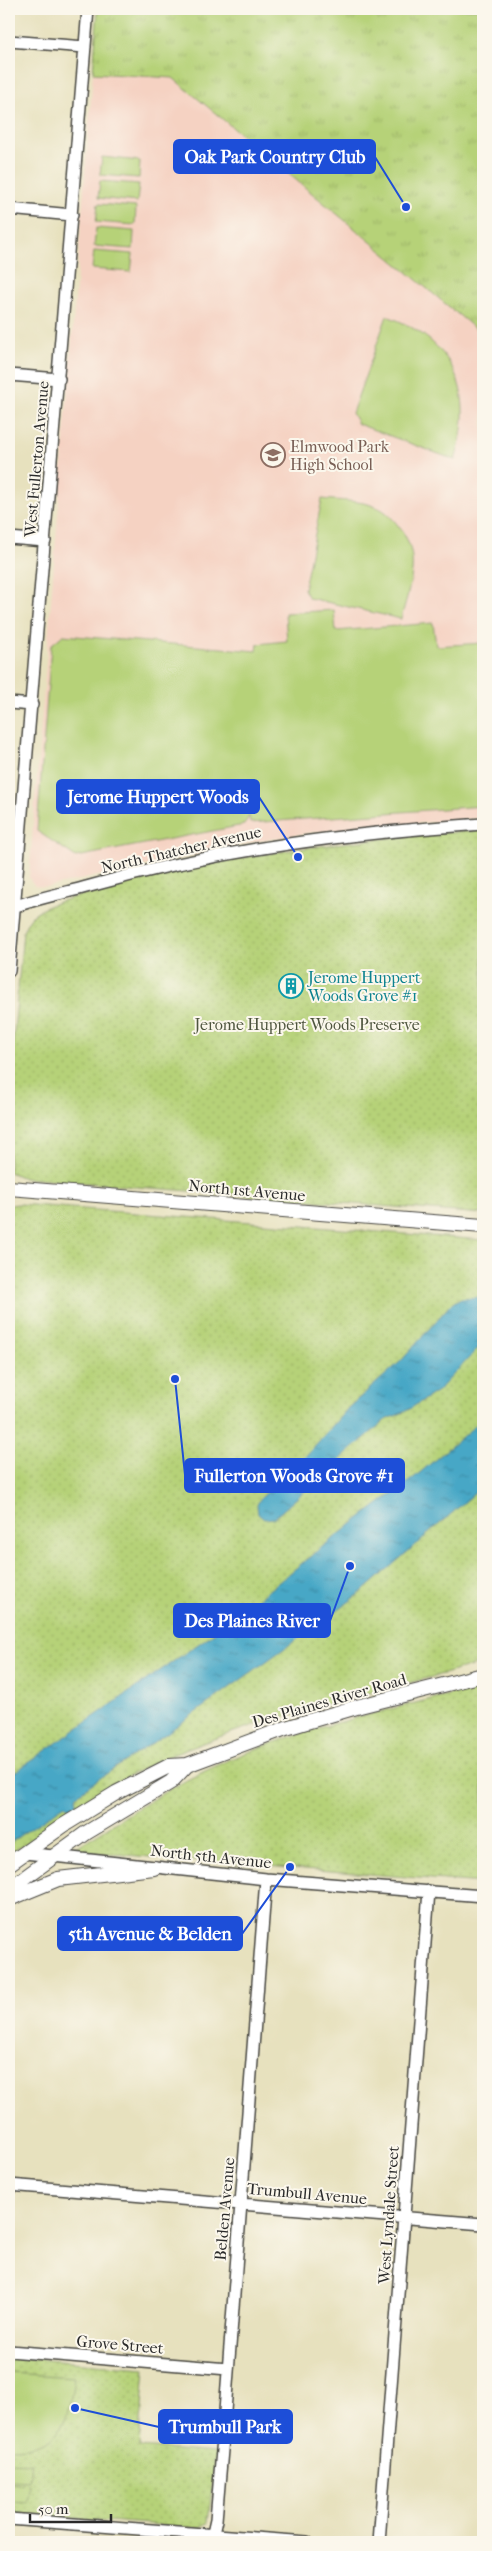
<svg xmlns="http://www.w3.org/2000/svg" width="492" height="2551" font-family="'IM FELL French Canon',serif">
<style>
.built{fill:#f5d2c2}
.grass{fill:url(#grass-tufts);stroke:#707e52}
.park{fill:url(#park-dots);stroke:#707e52}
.pitch{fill:#b6d278;stroke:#707e52}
.water{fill:url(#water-ripples);stroke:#396978}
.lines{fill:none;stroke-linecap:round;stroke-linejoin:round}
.minor-casing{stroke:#474641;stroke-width:14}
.major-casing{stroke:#474641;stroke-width:16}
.minor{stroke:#fff;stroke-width:11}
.major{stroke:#fff;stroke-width:14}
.labels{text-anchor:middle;stroke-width:4;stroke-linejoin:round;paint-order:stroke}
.education-label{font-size:16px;fill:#785e54;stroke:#fbf7ec;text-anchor:start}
.street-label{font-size:16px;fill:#2b2b2b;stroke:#fbf7ec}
.culture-label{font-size:16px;fill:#0d838f;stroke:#fbf7ec;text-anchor:start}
.park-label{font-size:16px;fill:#4e553e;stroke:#fbf7ec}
.leader{fill:none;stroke:#1d4ed8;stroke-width:2}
.callout-dot{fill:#1d4ed8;stroke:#fbf7ec;stroke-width:2}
.callout{fill:#1d4ed8;stroke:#1d4ed8;stroke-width:2}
.callout-label{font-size:18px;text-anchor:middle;font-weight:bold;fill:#fff}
</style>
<defs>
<pattern id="grass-tufts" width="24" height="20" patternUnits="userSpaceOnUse" patternTransform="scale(1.25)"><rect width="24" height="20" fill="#b6d278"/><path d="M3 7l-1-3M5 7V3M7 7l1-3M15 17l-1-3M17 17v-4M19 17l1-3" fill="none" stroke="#9db468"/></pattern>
<pattern id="park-dots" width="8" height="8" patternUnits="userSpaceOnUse" patternTransform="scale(1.25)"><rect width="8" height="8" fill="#b6d278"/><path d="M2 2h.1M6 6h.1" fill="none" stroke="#9db468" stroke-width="1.8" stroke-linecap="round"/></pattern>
<pattern id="water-ripples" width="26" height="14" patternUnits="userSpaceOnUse" patternTransform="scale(1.25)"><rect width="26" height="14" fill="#47a7c6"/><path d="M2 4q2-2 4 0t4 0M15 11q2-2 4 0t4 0" fill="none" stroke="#3b88a1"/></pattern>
</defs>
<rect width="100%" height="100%" fill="#fbf7ec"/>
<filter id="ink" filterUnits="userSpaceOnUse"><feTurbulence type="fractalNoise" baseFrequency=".02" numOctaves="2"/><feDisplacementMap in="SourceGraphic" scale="10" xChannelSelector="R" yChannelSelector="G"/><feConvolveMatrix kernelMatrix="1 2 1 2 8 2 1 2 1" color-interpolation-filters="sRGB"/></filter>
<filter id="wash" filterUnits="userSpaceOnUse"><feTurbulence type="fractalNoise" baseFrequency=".0096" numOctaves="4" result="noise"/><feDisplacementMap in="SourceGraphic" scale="20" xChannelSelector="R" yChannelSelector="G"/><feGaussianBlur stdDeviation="1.12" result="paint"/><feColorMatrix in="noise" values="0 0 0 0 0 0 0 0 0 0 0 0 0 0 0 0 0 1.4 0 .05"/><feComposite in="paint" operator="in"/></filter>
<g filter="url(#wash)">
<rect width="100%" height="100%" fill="#e7e1be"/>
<path class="built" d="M93 73 173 78 483 335V818L315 832 259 841 47 887 35 886 29 878Z"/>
<path class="grass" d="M98 9H483V335L173 78 93 73Z"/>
<path class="park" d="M483 830V1214L24 1178 9 1172V1089L23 932C26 924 30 916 38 911 64 897 97 892 125 884 243 852 362 839 483 830Z
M19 1204 483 1240V1663C371 1695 256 1716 150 1765 99 1789 54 1824 9 1855V1205Z
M483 1686V1883L75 1851V1848C118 1821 159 1793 205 1771 293 1728 389 1711 483 1686Z
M9 2357 145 2368 139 2447 216 2453 208 2523 198 2528 9 2513Z"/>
<path class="pitch" d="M102 157 140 161 139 178 100 175Z
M100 181 139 184 137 202 98 198Z
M98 204 136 207 135 225 96 222Z
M96 228 134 231 133 249 94 246Z
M94 251 133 254 131 272 92 269Z
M387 316C454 341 477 392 455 460L358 424 352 413Z
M322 499C339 501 361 500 376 507 385 510 391 517 397 524 423 555 410 584 401 619L309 598 304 589Z
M334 610 336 631 433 623 436 646 483 643V806L250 823 249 816 244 825 76 857 37 831 51 645 63 635 257 651 258 644 287 641 285 613Z
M9 2373 74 2377C68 2423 62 2448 9 2448Z
M9 2462 31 2463 29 2481 9 2480Z
M9 2483 29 2485 28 2502 9 2501Z"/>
<path class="water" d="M483 1297V1343L439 1390 408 1410 384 1421 274 1518 264 1519 258 1514 257 1505 260 1499 304 1458 349 1407 401 1361 451 1304 461 1298Z
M483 1419V1486L357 1596 167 1733 84 1789 76 1797 77 1804 71 1809 65 1805 9 1843V1776L227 1624 322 1547 416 1476Z"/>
</g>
<g filter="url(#ink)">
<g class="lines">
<defs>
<path id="minor" d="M9 41 85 47
M9 209 72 215
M9 375 59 379
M9 538 45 541
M9 703 32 705
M9 909C31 899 66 893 90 886 219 849 350 833 483 824
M9 971 88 9
M25 1853 266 1879 483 1896
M9 2185 483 2224
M9 2351 228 2369
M9 2519 307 2542
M211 2542 216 2520 222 2450 266 1879
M379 2542 429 1891"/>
<path id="major" d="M9 1188 483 1226
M9 1864 64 1825 116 1793 169 1766 187 1765 286 1728 360 1706 483 1675
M9 1889 86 1833 171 1782 187 1765
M9 1899 58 1879 154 1868"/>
</defs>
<use href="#minor" class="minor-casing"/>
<use href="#major" class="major-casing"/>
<use href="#minor" class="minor"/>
<use href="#major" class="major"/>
</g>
</g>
<defs>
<symbol id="school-ring" viewBox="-11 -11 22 22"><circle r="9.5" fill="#fbf7ec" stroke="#8d6e63" stroke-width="1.5"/><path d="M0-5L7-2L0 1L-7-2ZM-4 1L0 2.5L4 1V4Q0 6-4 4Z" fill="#8d6e63"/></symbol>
<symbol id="building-ring" viewBox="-11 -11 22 22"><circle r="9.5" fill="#fbf7ec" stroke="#0f9aa8" stroke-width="1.5"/><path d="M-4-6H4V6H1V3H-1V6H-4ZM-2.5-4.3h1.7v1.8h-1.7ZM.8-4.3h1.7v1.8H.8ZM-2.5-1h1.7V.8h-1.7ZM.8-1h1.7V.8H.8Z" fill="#0f9aa8"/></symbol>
</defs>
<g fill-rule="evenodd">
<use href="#school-ring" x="259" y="441" width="28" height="28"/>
<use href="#building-ring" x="277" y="972" width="28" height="28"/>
</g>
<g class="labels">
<g class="education-label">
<text x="290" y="452">Elmwood Park<tspan x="290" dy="18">High School</tspan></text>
</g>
<g class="street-label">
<text transform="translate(36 459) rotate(-85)" y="6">West Fullerton Avenue</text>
<text transform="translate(181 849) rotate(-13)" y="6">North Thatcher Avenue</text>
<text transform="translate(247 1190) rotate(5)" y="6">North 1st Avenue</text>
<text transform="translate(329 1700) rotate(-16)" y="6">Des Plaines River Road</text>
<text transform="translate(211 1856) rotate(6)" y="6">North 5th Avenue</text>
<text transform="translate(307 2193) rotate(5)" y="6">Trumbull Avenue</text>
<text transform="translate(224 2209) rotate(-85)" y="6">Belden Avenue</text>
<text transform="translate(388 2215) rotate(-86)" y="6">West Lyndale Street</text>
<text transform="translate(120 2344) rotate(5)" y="6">Grove Street</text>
</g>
<g class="culture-label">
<text x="308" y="983">Jerome Huppert<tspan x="308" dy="18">Woods Grove #1</tspan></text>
</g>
<g class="park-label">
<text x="307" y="1030">Jerome Huppert Woods Preserve</text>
</g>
</g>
<path class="leader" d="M406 207L375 157M298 857L259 797M175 1379L185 1475M350 1566L330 1621M290 1867L242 1934M75 2408L159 2427"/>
<g class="callout-dot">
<circle cx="406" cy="207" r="5"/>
<circle cx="298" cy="857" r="5"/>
<circle cx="175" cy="1379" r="5"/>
<circle cx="350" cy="1566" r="5"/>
<circle cx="290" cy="1867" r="5"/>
<circle cx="75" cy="2408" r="5"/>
</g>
<g class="callout">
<rect x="174" y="140" width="201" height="33" rx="5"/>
<rect x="57" y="780" width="202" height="33" rx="5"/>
<rect x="185" y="1459" width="219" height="33" rx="5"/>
<rect x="174" y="1604" width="156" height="33" rx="5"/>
<rect x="58" y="1917" width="184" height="33" rx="5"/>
<rect x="159" y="2410" width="133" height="33" rx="5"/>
</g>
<g class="callout-label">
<text x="275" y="163">Oak Park Country Club</text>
<text x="158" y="803">Jerome Huppert Woods</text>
<text x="294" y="1482">Fullerton Woods Grove #1</text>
<text x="252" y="1627">Des Plaines River</text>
<text x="150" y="1940">5th Avenue &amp; Belden</text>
<text x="225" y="2433">Trumbull Park</text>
</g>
<rect width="492" height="2551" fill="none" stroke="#fbf7ec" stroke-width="30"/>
<path d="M30 2514v8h81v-8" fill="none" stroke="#2b2b2b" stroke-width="2.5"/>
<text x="38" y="2514" font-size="15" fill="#2b2b2b" stroke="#fbf7ec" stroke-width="4" paint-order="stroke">50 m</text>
</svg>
